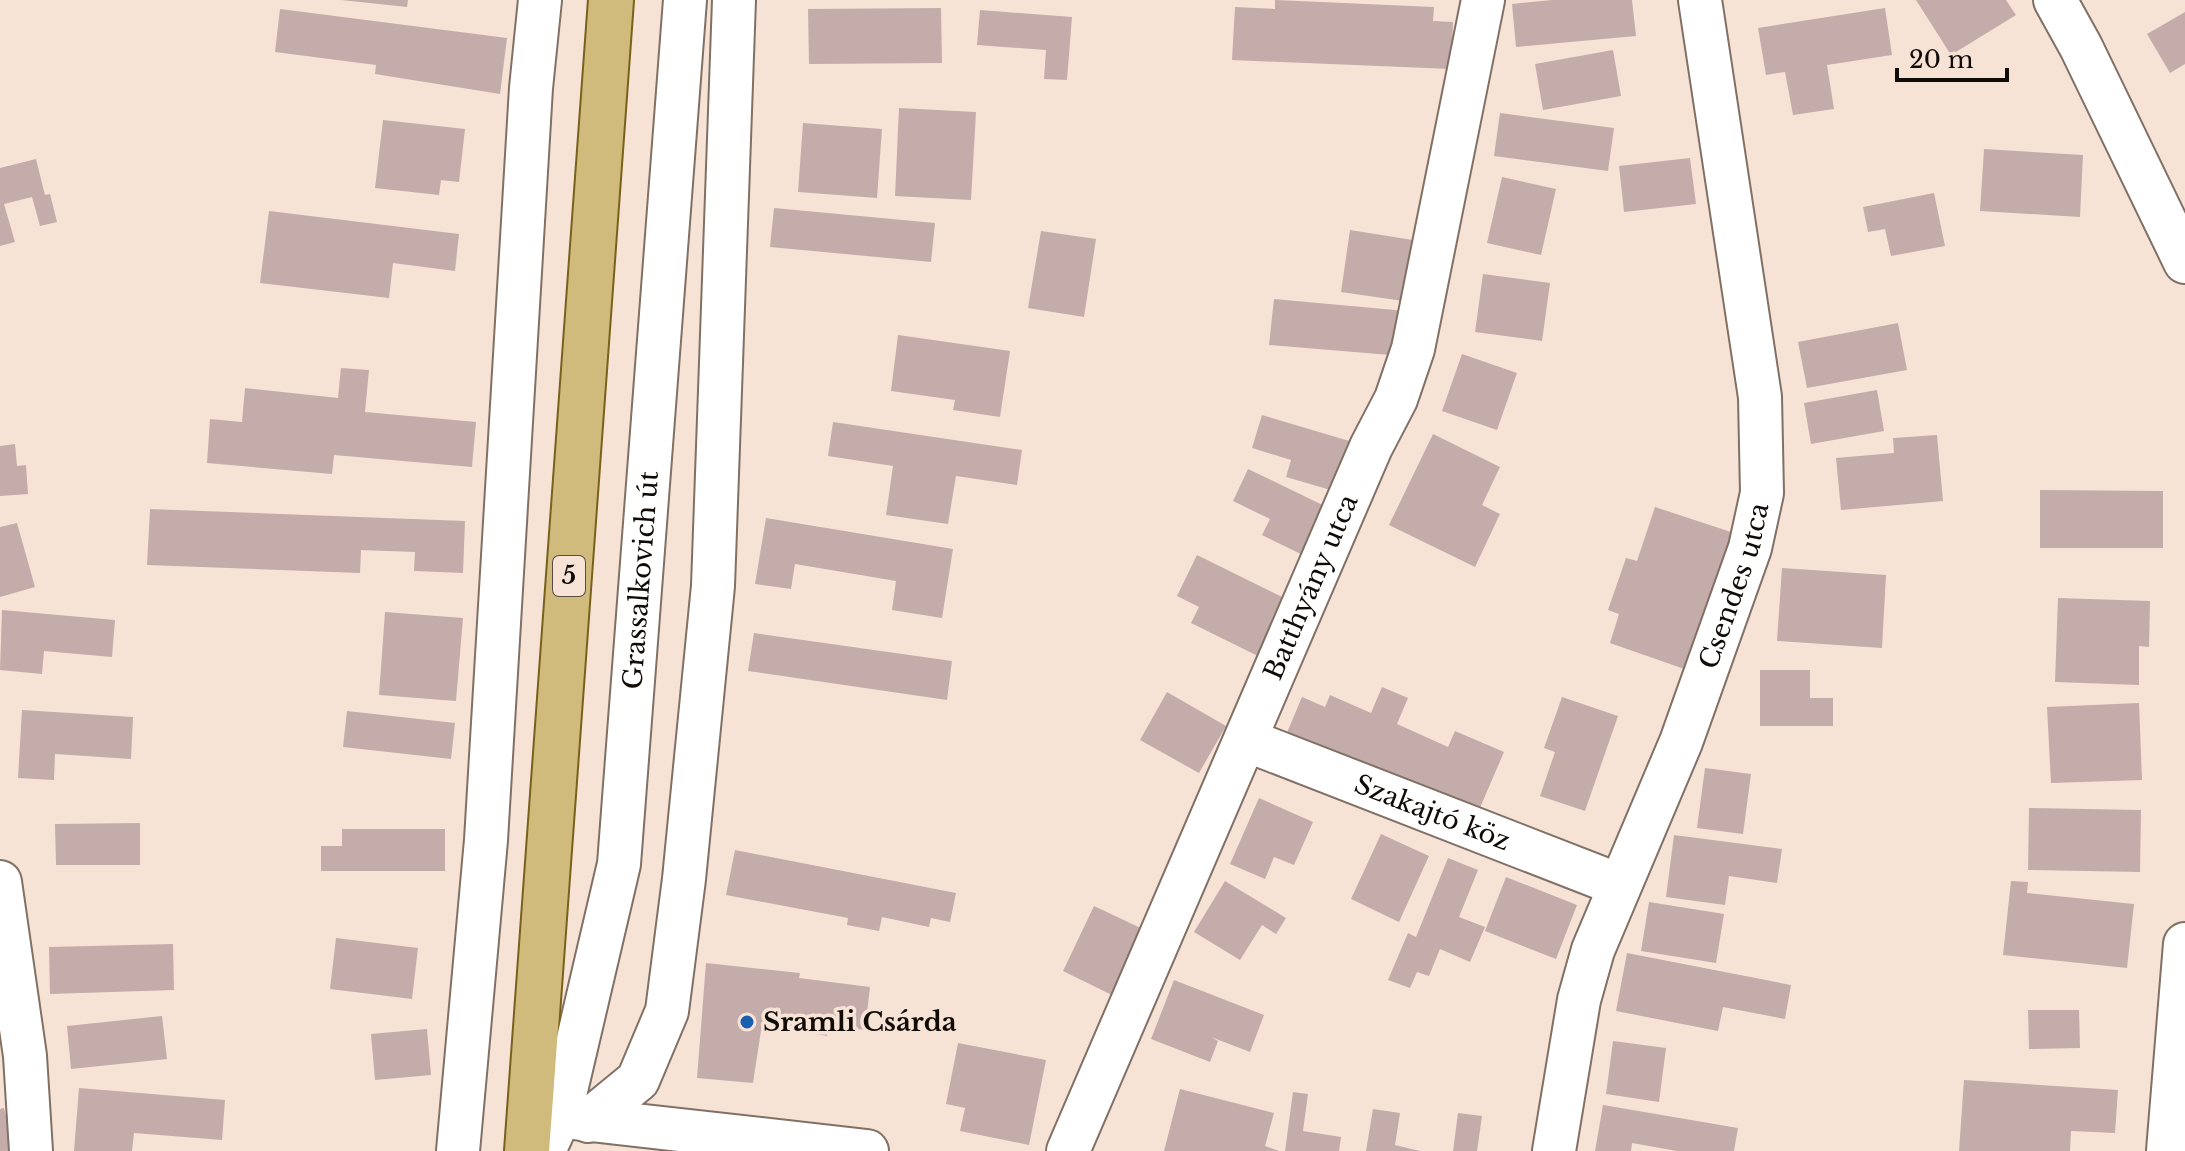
<svg xmlns="http://www.w3.org/2000/svg" width="2185" height="1151" font-family="'Libre Baskerville',serif">
<style>
.building{fill:#c4acaa}
.lines{fill:none;stroke-linecap:round;stroke-linejoin:round}
.minor-casing{stroke:#817065;stroke-width:46}
.major-casing{stroke:#79601b;stroke-width:48}
.minor{stroke:#fff;stroke-width:42}
.major{stroke:#d0bb7d;stroke-width:44}
.poi-dot{fill:#185faf;stroke:#f6e3d6;stroke-width:3}
.labels{text-anchor:middle;stroke-width:7;stroke-linejoin:round;paint-order:stroke}
.shield{fill:#f6e3d6;stroke:#564c45;stroke-width:2}
.shield-label{font-size:24px;font-weight:bold;fill:#110b07}
.street-label{font-size:26px;fill:#110b07;stroke:#f6e3d6}
.poi-label{font-size:26px;font-weight:bold;fill:#110b07;stroke:#f6e3d6;text-anchor:start}
</style>
<rect width="100%" height="100%" fill="#f6e3d6"/>
<path class="building" d="M341 0H408L407 7Z
M1275 0 1434 7 1433 21 1453 22 1451 69 1232 60 1235 7 1275 9Z
M1552 0H1632L1636 36 1516 47 1512 4Z
M1916 0H2006L2016 15 1951 55Z
M941 8 942 63 809 64 808 9Z
M1885 8 1892 55 1827 65 1834 109 1793 115 1785 72 1766 75 1758 28Z
M280 9 507 38 500 94 375 74 376 65 275 52Z
M980 10 1072 17 1067 80 1044 79 1046 50 977 45Z
M2185 12V64L2170 73 2147 34Z
M1613 50 1621 96 1543 110 1535 64Z
M899 108 976 112 971 200 895 196Z
M1500 113 1614 128 1608 171 1494 156Z
M383 120 465 129 459 182 441 180 439 195 375 188Z
M803 123 882 129 877 198 798 192Z
M1984 149 2083 155 2080 217 1980 211Z
M1690 158 1696 204 1624 212 1619 166Z
M36 159 45 195 50 194 57 222 40 226 32 197 4 204 15 242 0 246V168Z
M1502 177 1556 189 1541 255 1487 243Z
M1934 193 1945 246 1891 256 1885 229 1868 232 1863 207Z
M774 208 935 223 931 262 770 247Z
M269 211 459 234 455 271 393 263 389 298 260 283Z
M1350 230 1419 241 1410 302 1341 292Z
M1041 231 1096 239 1084 317 1028 308Z
M1483 274 1550 283 1542 341 1475 332Z
M1274 299 1406 311 1402 356 1269 345Z
M1898 323 1907 370 1807 388 1798 342Z
M898 335 1010 351 1000 417 953 410 955 400 891 391Z
M1462 354 1517 373 1497 430 1442 411Z
M341 368 369 370 365 412 476 422 472 467 334 455 332 474 207 463 210 419 242 422 245 388 338 398Z
M1877 390 1884 431 1811 444 1804 403Z
M1262 415 1356 443 1341 493 1286 477 1291 460 1252 448Z
M833 422 1022 450 1017 485 956 476 948 524 886 515 893 466 828 456Z
M1433 434 1500 467 1482 505 1500 514 1475 567 1389 525Z
M1937 435 1943 501 1841 510 1836 458 1894 453 1893 438Z
M15 444 17 466 26 465 28 494 0 496V446Z
M1248 469 1335 511 1311 559 1262 535 1270 519 1233 501Z
M2040 490 2163 491V548H2040Z
M1655 507 1734 533 1687 670 1610 643 1619 614 1608 610 1626 558 1637 561Z
M150 509 465 521 463 573 414 571 415 552 361 550 360 573 147 565Z
M766 518 953 549 942 618 892 610 896 581 795 564 791 589 755 584Z
M17 523 35 587 0 597V527Z
M1197 555 1294 603 1266 660 1191 623 1199 607 1177 596Z
M1782 568 1886 575 1882 648 1777 641Z
M2058 598 2150 601 2149 647 2139 646V685L2055 682Z
M2 610 115 620 112 657 44 651 42 674 0 670Z
M385 612 463 618 456 701 379 695Z
M754 633 952 661 947 700 748 671Z
M1760 670H1810V698H1833V726H1760Z
M1382 687 1408 698 1397 724 1448 747 1455 731 1504 752 1473 824 1283 742 1302 697 1325 707 1330 695 1371 713Z
M1167 692 1226 726 1199 773 1140 740Z
M1562 697 1618 716 1585 811 1540 796 1555 752 1544 748Z
M2139 703 2142 780 2051 783 2047 707Z
M22 710 133 717 131 759 55 754 54 780 18 778Z
M347 711 455 723 451 759 343 747Z
M1705 768 1751 774 1743 834 1697 828Z
M1259 798 1313 822 1294 865 1274 857 1265 879 1230 864Z
M2029 808 2141 810 2140 872 2028 870Z
M140 823V865H56L55 824Z
M342 829H445V871H321V846H342Z
M1381 834 1429 856 1399 922 1351 899Z
M1674 835 1782 849 1777 883 1729 876 1725 905 1666 897Z
M735 850 956 893 950 922 931 918 929 927 882 917 879 931 847 925 848 918 726 895Z
M1448 858 1478 870 1459 917 1485 927 1470 962 1440 949 1429 976 1417 972 1410 988 1388 980 1408 933 1416 937Z
M1506 877 1577 905 1556 959 1485 931Z
M1225 881 1286 918 1276 934 1262 925 1240 960 1194 932Z
M2011 881 2028 882 2027 893 2134 904 2127 968 2003 955Z
M1649 902 1724 914 1716 963 1641 951Z
M1094 906 1145 930 1114 996 1063 971Z
M336 938 418 948 412 999 330 989Z
M173 944 174 990 50 994 49 947Z
M1627 953 1791 985 1785 1019 1723 1007 1718 1031 1616 1011Z
M706 963 800 973 799 978 870 987 865 1030 828 1025 827 1036 806 1032 808 1021H793L792 1026 762 1024 753 1083 697 1078Z
M1174 980 1264 1015 1250 1052 1211 1037 1218 1041 1210 1062 1151 1039Z
M2028 1010H2079L2080 1048 2029 1049Z
M162 1016 167 1059 71 1069 67 1026Z
M427 1029 431 1075 375 1080 371 1034Z
M1613 1041 1666 1048 1659 1102 1606 1094Z
M958 1043 1046 1060 1029 1145 960 1131 965 1108 946 1104Z
M1964 1080 2118 1090 2115 1133 2071 1131 2070 1151H1959Z
M79 1088 225 1100 222 1140 134 1133 132 1151H74Z
M1180 1089 1274 1113 1265 1146 1279 1151H1164Z
M1293 1092 1308 1094 1303 1131 1341 1137 1339 1151H1285Z
M1603 1105 1738 1128 1734 1151H1677L1632 1143 1631 1151H1595Z
M4 1108 14 1149 7 1151H0V1109Z
M1373 1109 1400 1113 1395 1145 1420 1151H1366Z
M1458 1113 1482 1116 1477 1151H1453Z"/>
<g class="lines">
<defs>
<g id="minor">
<path d="M2055 0 2081 47 2185 262"/>
<path id="s1" d="M1246 740 1619 885"/>
<path d="M0 882 25 1056 31 1151"/>
<path d="M573 1118 867 1151"/>
<path d="M588 1121 638 1080 667 1011 684 879 713 586 734 0"/>
<path d="M458 1151 486 840 531 88 540 0"/>
<path id="s2" d="M544 1151 560 1116 619 864 685 0"/>
<path id="s3" d="M1068 1151 1371 447 1396 399 1413 349 1483 0"/>
<path id="s4" d="M1554 1151 1579 1000 1593 950 1681 742 1750 548 1762 493 1760 397 1700 0"/>
<path d="M2168 1151 2185 944"/>
</g>
<path id="major" d="M527 1151 611 0"/>
</defs>
<use href="#minor" class="minor-casing"/>
<use href="#major" class="major-casing"/>
<use href="#minor" class="minor"/>
<use href="#major" class="major"/>
</g>
<circle class="poi-dot" cx="747" cy="1022" r="8"/>
<g class="labels">
<rect class="shield" x="553" y="556" width="32" height="40" rx="6"/>
<g class="shield-label">
<text x="569" y="584">5</text>
</g>
<g class="street-label">
<text dy="9" stroke="none"><textPath href="#s2" startOffset="582">Grassalkovich út</textPath></text>
<text dy="9" stroke="none"><textPath href="#s4" startOffset="596">Csendes utca</textPath></text>
<text dy="9" stroke="none"><textPath href="#s3" startOffset="614">Batthyány utca</textPath></text>
<text dy="9" stroke="none"><textPath href="#s1" startOffset="200">Szakajtó köz</textPath></text>
</g>
<g class="poi-label">
<text x="763" y="1031">Sramli Csárda</text>
</g>
</g>
<path d="M1897 68v12h110v-12" fill="none" stroke="#110b07" stroke-width="4"/>
<text x="1909" y="68" font-size="24" fill="#110b07" stroke="#f6e3d6" stroke-width="6" paint-order="stroke">20 m</text>
</svg>
